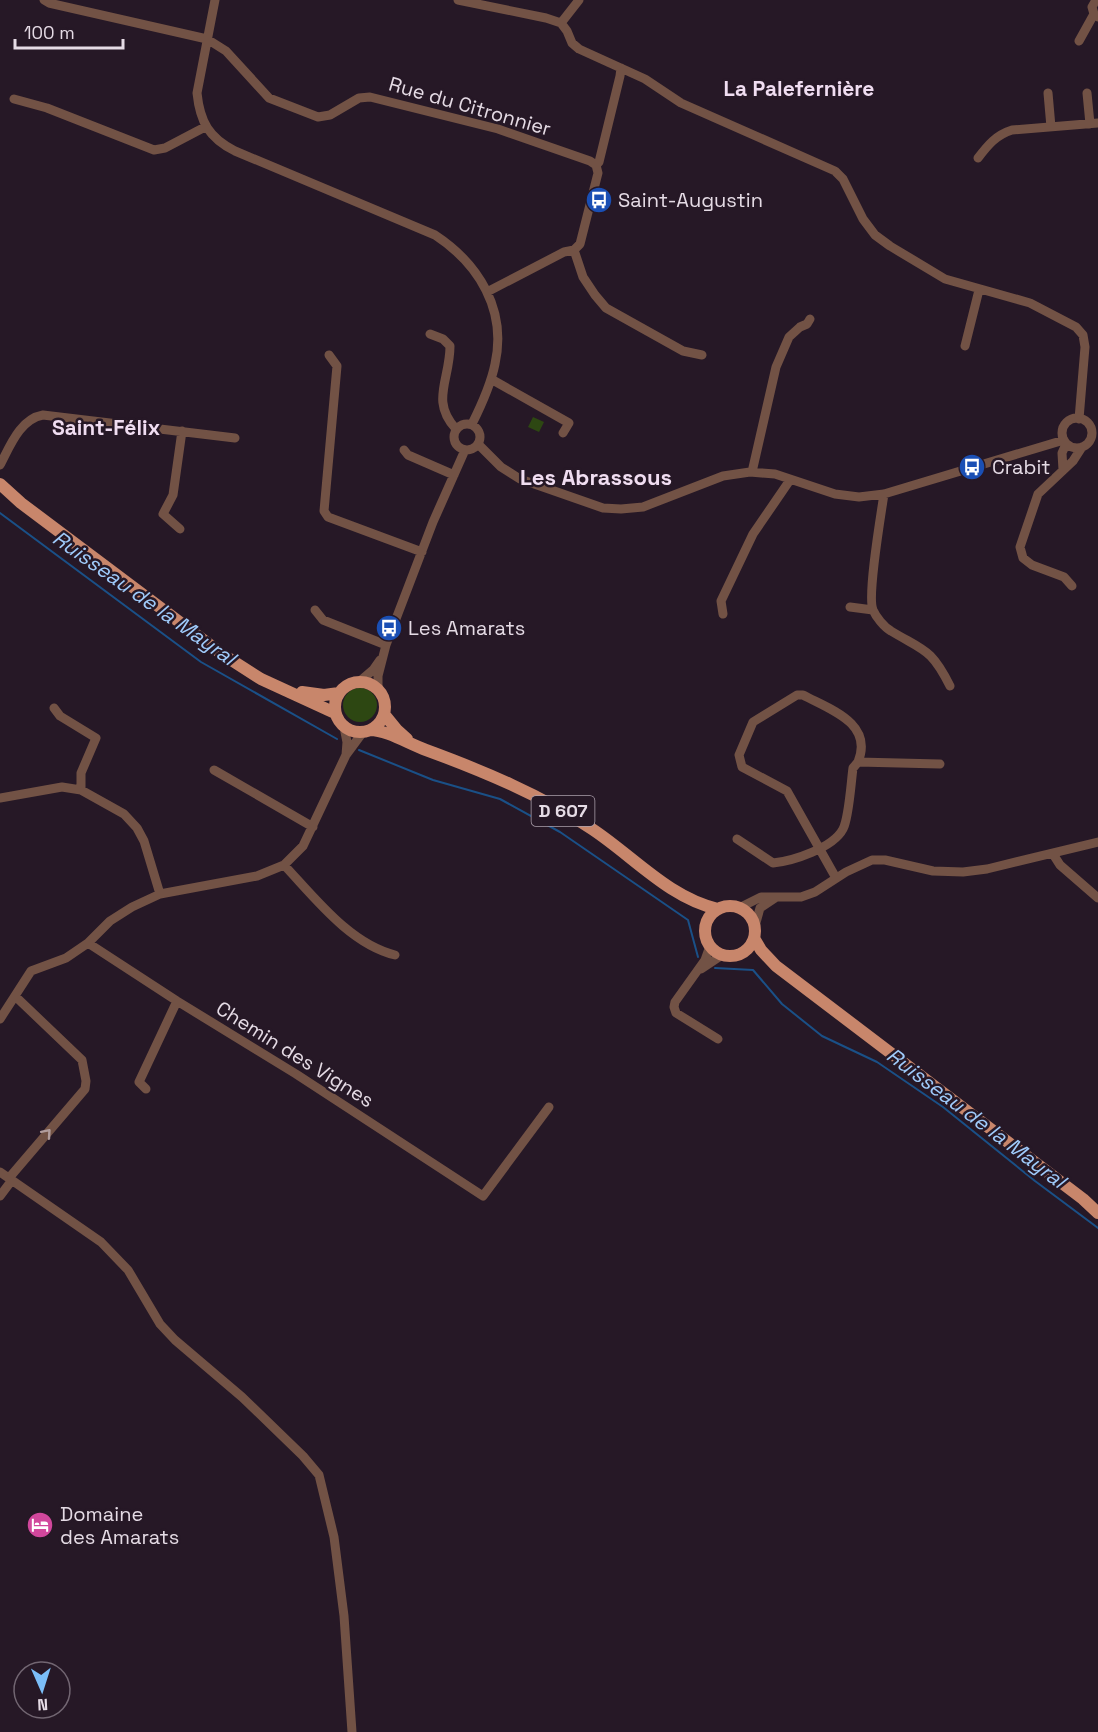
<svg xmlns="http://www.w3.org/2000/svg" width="1098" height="1732" font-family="'Space Grotesk',sans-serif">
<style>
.green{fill:#2d4712}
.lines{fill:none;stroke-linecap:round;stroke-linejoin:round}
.stream{stroke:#1a5087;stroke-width:2}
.minor{stroke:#725245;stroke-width:9}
.major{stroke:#c8866b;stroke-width:12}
.oneway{stroke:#b19d9d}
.labels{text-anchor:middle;stroke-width:5;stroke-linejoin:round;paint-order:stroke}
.shield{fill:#261826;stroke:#aca0ac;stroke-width:1.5}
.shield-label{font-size:18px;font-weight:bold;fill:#e5dbe5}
.street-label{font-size:20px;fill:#e5dbe5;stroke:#261826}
.poi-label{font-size:20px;fill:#e5dbe5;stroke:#261826;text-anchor:start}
.neighbourhood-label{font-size:21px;font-weight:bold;fill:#f0ddf1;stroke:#261826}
.water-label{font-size:21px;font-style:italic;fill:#9fcafa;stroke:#261826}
.quarter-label{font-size:22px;font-weight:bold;fill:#f0ddf1;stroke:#261826}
</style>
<rect width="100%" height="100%" fill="#261826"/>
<path class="green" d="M533 417 544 422 539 432 528 427Z
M343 705a17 17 0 1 1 34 0a17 17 0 1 1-34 0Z"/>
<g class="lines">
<path class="stream" d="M0 513 201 662 337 739
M359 750 433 780 500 799 560 832 688 920 698 957
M715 968 753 970 782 1004 822 1036 877 1062 943 1107 1035 1181 1098 1228"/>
<path class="minor" d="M44 0 49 3 207 39 226 51 269 98 318 117 330 115 359 98 370 97 498 129 590 161 596 165
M215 0 197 93C200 122 209 138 235 151L435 235C479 264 507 310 495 364 491 384 481 406 472 424
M458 0 546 18 561 23 567 31 572 43 579 49 645 79 681 103 835 171 843 179 863 219 875 235 890 246 945 279 1030 303 1076 327 1083 335 1085 347 1079 419
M1096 0 1092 7 1094 14 1098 17
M561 23 579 0
M1079 41 1094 14
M1048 93 1051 127
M1087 93 1090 124
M14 99 47 108 154 150 165 148 205 127
M978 158C988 145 996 135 1012 130L1098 123
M574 250 583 277 595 295 606 308 683 351 702 355
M487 292 564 252 574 250 580 244 598 173 596 165 599 162 620 76 621 68
M430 334 443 339 450 346C450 380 430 401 456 429
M965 346 979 290
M329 355 337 366 324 511 328 517 422 552
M491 379 569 423 563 433
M1062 433a15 15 0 1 1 30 0a15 15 0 1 1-30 0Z
M454 437a13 13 0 1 1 26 0a13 13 0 1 1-26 0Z
M478 444 501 467 520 479 603 508 621 509 643 507 723 476 750 472 775 474 835 494 859 497 884 494 1064 440
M404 450 408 455 454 475
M0 465C10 446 20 419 43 415L235 438
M1063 470 1062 453 1066 444
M752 472 776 367 789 337 800 327 807 324 810 319
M884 494C881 514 867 597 873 610 876 617 884 627 891 631 924 651 931 648 950 686
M180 529 163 514 173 495 182 431
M1072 586 1064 577 1032 565 1023 558 1020 547 1038 494 1073 461 1082 447
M850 607 873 610
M315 610 323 620 386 645
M723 614 721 601 753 534 790 480
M359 682 373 670 380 660
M378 691V676L386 645 433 522 465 450
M54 708 60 716 96 738 81 773V790
M344 727 347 742 346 755 363 732
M214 770 313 827
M0 798 62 787 81 790 124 814 137 828 144 841 160 894
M737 839 773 863C793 861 833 848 843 829 849 818 851 782 853 768L858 762 940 764
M1053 854 1060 865 1098 898
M284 865C315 898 350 944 395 955
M836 878 787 791 742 767 739 755 753 722 797 695H803C829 709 874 723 858 762
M739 908 761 897H801L815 892 846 872 872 860H885L933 871 963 872 987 869 1098 842
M755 926 760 908 775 898
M88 943 177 1001 296 1074 483 1196 549 1107
M710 946 705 960 675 1002 674 1007 676 1013 718 1039
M701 969 722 955
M0 1019 31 971 66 958 88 943 110 921 132 907 160 894 257 876 284 865 303 846 346 755
M146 1089 139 1082 177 1001
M0 1172 101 1242 128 1270 160 1324 175 1340 242 1397 303 1456 319 1475 334 1537 344 1616 352 1732
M9 1178 85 1089 86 1081 82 1060 15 996
M0 1196 12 1180"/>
<path class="major" d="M0 484 21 503 222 654 261 679 335 713
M335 707a25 25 0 1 1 50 0a25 25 0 1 1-50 0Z
M302 692 324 695 339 693
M384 714 397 730 407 739
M370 730C387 730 409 744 426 750 483 771 541 795 592 829 633 856 669 898 718 909
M705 931a25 25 0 1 1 50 0a25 25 0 1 1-50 0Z
M754 938 761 950 776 966 1083 1199 1098 1213"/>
</g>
<defs><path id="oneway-chevron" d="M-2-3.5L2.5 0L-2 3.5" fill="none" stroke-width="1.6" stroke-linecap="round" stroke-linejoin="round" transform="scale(1.5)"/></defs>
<use class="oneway" href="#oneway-chevron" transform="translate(47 1133) rotate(-49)"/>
<defs>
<symbol id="bus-disc" viewBox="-11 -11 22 22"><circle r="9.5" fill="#1a4fb4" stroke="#261826"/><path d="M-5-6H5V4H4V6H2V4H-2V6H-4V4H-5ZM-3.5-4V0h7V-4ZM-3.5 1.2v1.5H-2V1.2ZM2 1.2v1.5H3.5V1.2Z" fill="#fff"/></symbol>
<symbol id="hotel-disc" viewBox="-11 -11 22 22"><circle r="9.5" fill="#d1479c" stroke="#261826"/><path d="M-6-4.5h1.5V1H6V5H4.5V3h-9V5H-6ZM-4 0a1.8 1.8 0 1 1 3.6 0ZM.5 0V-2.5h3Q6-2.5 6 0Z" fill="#fff"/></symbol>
</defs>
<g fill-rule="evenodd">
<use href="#bus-disc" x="584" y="185" width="30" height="30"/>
<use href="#bus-disc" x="957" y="452" width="30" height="30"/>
<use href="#bus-disc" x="374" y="613" width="30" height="30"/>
<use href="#hotel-disc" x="25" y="1510" width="30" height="30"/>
</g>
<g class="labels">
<rect class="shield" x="531.5" y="796" width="63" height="30" rx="4.5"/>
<g class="shield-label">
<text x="563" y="817">D 607</text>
</g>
<g class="street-label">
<text transform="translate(470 106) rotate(16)" y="7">Rue du Citronnier</text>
<text transform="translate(295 1054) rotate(32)" y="7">Chemin des Vignes</text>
</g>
<g class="poi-label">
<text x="618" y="207">Saint-Augustin</text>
<text x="992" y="474">Crabit</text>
<text x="408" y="635">Les Amarats</text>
<text x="60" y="1521">Domaine<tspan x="60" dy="23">des Amarats</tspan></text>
</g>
<g class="neighbourhood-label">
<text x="799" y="96">La Palefernière</text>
<text x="106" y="435">Saint-Félix</text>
</g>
<g class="water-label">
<text transform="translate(144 598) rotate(35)" y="7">Ruisseau de la Mayral</text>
<text transform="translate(976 1118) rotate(37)" y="7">Ruisseau de la Mayral</text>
</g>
<g class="quarter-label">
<text x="596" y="485">Les Abrassous</text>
</g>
</g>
<g transform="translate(42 1690) rotate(177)"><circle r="28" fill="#261826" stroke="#726672" stroke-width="1.5"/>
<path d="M0-4.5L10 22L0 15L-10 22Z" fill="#7bbef8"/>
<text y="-9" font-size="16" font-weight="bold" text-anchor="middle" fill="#e5dbe5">N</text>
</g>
<path d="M15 39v9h108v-9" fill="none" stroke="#e5dbe5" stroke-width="3"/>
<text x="24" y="39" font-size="18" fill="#e5dbe5" stroke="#261826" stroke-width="4.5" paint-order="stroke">100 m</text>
</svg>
